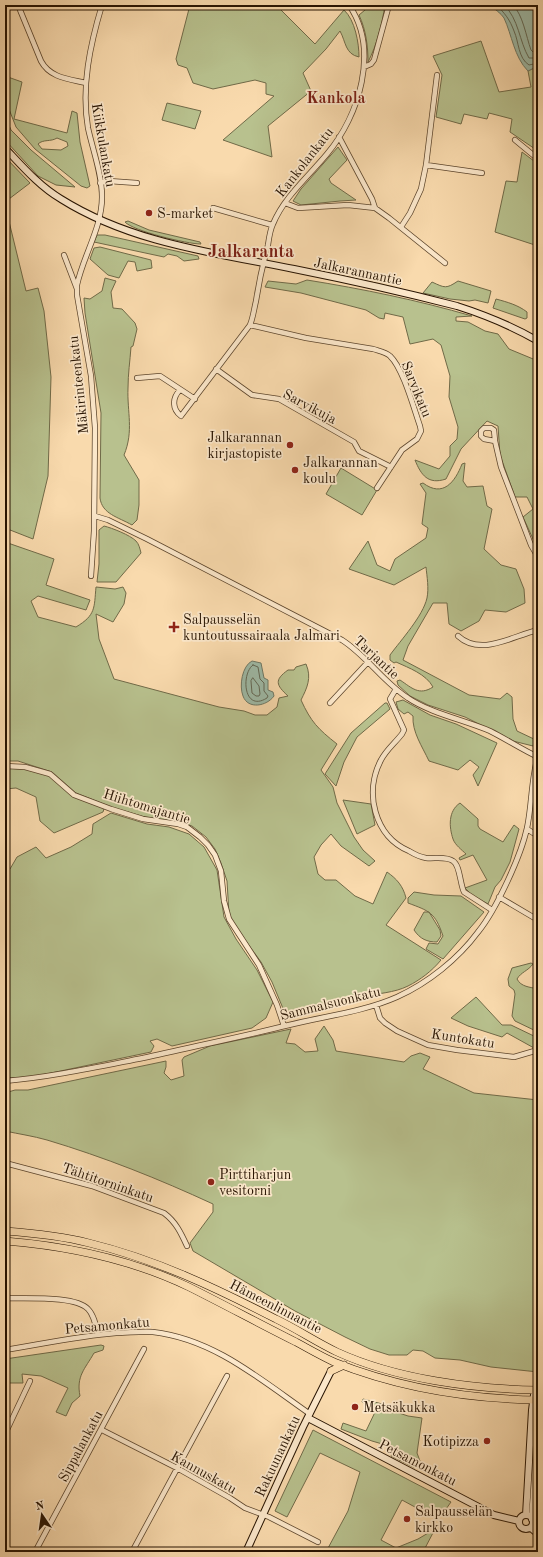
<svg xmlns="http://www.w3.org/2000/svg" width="543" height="1557" font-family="'Old Standard TT',serif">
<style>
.green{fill:#b8c18e;stroke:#706a48;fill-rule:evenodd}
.water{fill:#9ebba8;stroke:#6e7865}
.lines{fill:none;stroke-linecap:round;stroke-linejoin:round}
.shore{stroke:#626754;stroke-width:1}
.street-casing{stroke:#5c452c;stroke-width:6}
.secondary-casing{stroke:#271301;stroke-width:8}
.primary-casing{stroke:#271301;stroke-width:8}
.street{stroke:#fbe7ca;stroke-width:4.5}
.secondary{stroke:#fbe7ca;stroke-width:6}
.primary{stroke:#f9daad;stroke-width:7}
.poi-dot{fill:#8f2418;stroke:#fbe7ca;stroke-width:1.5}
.labels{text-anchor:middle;stroke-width:3.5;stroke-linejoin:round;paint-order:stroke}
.street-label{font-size:14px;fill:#271301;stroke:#fbe7ca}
.poi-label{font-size:14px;fill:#271301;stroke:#fbe7ca;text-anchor:start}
.quarter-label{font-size:16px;font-weight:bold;fill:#7a1f14;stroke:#fbe7ca}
.district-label{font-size:18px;font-weight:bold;fill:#7a1f14;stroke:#fbe7ca}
</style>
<rect width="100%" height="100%" fill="#f9daad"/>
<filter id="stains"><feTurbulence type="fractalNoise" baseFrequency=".005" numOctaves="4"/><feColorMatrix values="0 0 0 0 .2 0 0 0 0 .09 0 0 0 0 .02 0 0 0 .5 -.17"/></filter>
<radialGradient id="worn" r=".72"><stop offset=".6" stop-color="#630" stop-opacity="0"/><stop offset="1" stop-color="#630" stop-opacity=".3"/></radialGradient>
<path class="green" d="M190 5H276L315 44 344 10C355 20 359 43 359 57 345 54 346 42 340 31L326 49 303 73 311 91 268 126 272 157 223 140 274 96 266 94V83L255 80 213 89 193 83 187 68 178 65 176 59Z
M371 5H385C382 24 377 45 368 62 368 46 366 30 359 15Z
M481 41 499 92 531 87 528 71 538 66V151L510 132 512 119 489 113 487 119 464 114 461 124 436 117 442 75 433 56Z
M5 76 22 82 14 119 67 133 72 111 77 113 80 142 90 186 87 188 81 186 35 149 16 127 5 99ZM57 138 67 142 68 146 61 150 42 149 38 144C43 139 51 142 57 138Z
M167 103 201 111 195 129 162 120Z
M5 116 11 130 31 150 75 187 56 185 38 176 5 140Z
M338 147 347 160 329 179 331 183 356 200 340 201 301 205 293 201 301 189Z
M522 152 538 164V246L495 232 506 181 517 182Z
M5 157 30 183 5 202Z
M5 205 26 291 38 288 44 311 51 377 48 476 33 539 5 528Z
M128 221 149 230 200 242 201 244C187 244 133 231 125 222Z
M97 235H105L198 256 199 259 184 261 177 256 168 254 164 257 94 242Z
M100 247 151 260 152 268 137 271 135 262 128 261 119 278 108 275 90 259 94 248Z
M105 278 116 281 111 292 113 308 122 309 135 323 137 329 133 346 131 347C130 361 128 374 128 388 127 412 134 431 124 455L139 480V505L137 520 132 525C118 517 102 514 100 498L101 413 85 313 84 298 90 299 102 291Z
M307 280C363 289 417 300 472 316L456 317V321L468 322 485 331 498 334 509 349 538 361V550L523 517 533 509 527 497H515L500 455 498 426 487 421 461 449 446 479C428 485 421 475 415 460L439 469 450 456V446L457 439 458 427 449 397 450 376 441 345 433 339 410 344 403 317 385 313 384 319 379 318 366 310 301 293 265 287 268 281 296 284Z
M458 281 491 291 488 303 475 300 469 301 450 299 423 293 432 282C445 288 446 289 458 281Z
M496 299C507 302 518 305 527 312V318L525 319 493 308Z
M465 463 463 481 467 487 483 486 487 506 492 509 484 549 501 565 516 569 524 589 525 603 506 612 485 610 479 621 461 631 449 624 447 603H433L408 646 403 660 469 695 500 699 507 693 512 697 513 719 517 731 536 740 533 746 513 741 465 717 428 705 410 696 398 685 397 681 400 680C412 688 419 696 433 687 426 674 409 668 396 662L394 663 390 660V655C401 640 423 616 427 598 429 588 427 577 426 567L394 585 349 569 368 541 377 565 390 571 395 559 426 538 428 528 422 524 426 493 420 484 423 483C443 498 455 482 462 464Z
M341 468 377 490 362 515 326 494Z
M104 526C112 528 130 535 136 541 139 544 140 549 141 553L116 582H97L99 564V530Z
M5 542 54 559 46 585 90 600 86 610 38 596 31 601 38 617 76 627C96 615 94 608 96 587L115 589 123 587 126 593 124 604 113 622 96 614 99 639 114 679 219 707 244 711 255 715H267L277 707 279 698 288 696C276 685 274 680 288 670H294L296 667 306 664C312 678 307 688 301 700 311 722 318 729 337 744L321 770 333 787 337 803 354 837 363 850 375 861 369 866 341 846 331 834 321 845 314 857 318 874 325 880H336L355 896 373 904 387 872C397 879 403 886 406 898L386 925 441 960C432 971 420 980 408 986 394 993 378 993 363 997 338 1003 313 1016 287 1018L272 982 261 962 235 926 229 914 227 881 221 863 215 849 206 837 192 826 182 823 145 817 111 807 76 793 52 772 18 761H5Z
M403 700 430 715 456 724 497 743 478 786 473 775 479 767 470 760 458 770 429 761C422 746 412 732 413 716L408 712 404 714 398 709 396 702Z
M385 703H387L390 709 357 737 344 762 336 786 325 774 351 733Z
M5 768 37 770 49 775 73 796 92 802 104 809 103 812 54 833 40 821 36 797 16 788 5 789Z
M343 800 371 804 375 825 357 834Z
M460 803 478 819V826L480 829 503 842 514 825 519 829 510 862 501 880 495 887 488 904 472 895 465 888 487 880 473 855 460 860 459 858 466 854C462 850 455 845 453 839 449 827 448 811 460 803Z
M111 813 147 824 169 827 189 834 204 847 217 870 224 917 236 939 257 970 273 1002 266 1018 252 1028 172 1046 157 1039 150 1041 154 1046 151 1052 32 1077 5 1078V870L10 869 17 857 36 847 46 858 71 847 92 834 93 824Z
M414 892 434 895 461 896 484 912 443 959 426 949 429 943 438 944 443 936C435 912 429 911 408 903V898Z
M424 912H429L440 930 441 936 437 942C427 942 420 939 414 930Z
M531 963 533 964C528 971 521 972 517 979 521 987 530 987 538 989V1008L534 1010 538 1015V1032L515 1021 512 1016 515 994 514 990 509 986 508 979 512 968Z
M476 997 502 1025H511L538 1038V1044L534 1048 507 1033 502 1037 468 1026 451 1018Z
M324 1026 333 1040 336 1051 404 1062 411 1056 420 1053 430 1057 423 1069 474 1093 538 1100V1372L491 1367 460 1360 435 1358 423 1351 413 1350 407 1355H389L370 1349 345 1337 295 1311 193 1251 190 1243 213 1212V1204C159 1179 104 1157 47 1140 33 1136 19 1134 5 1131V1093L15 1090H28L166 1061V1067L164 1073 171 1080 184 1076 182 1060 184 1057 210 1046 291 1029 286 1043 295 1044 305 1052 318 1051 315 1039Z
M101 1345 104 1346 103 1350 94 1353C85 1369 76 1376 80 1396L72 1403 66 1416 56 1412 68 1388 41 1376 22 1374 23 1383H5V1359Z
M363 1399 390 1406 396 1412 408 1416 422 1418 417 1453 420 1461 415 1468 391 1456 396 1448 372 1441 341 1429 343 1423 366 1431 377 1408 362 1402Z
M313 1430 451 1502 446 1509 426 1513 402 1500 381 1540 396 1548 418 1539 435 1529 423 1552H331L327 1550 348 1511 360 1472 320 1453 287 1517 275 1511Z"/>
<path class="water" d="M490 5H538V66L528 71C514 57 512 35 504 18 501 13 494 9 490 5Z
M252 661 261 663 264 678 268 680V690L273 692 274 696C267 706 248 710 243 696 239 686 242 666 252 661Z"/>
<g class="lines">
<path class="shore" d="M496 5C505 13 510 20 514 31 519 42 518 58 529 65L538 63
M504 5C519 19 519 41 529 58H538
M513 5C523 15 526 36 531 50L533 52H538
M253 665 258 667 260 679 264 683V691L268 696 267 698C243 713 241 673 253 665Z
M253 678 259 686 260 694 259 696H256L252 693 251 681Z"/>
<defs>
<path id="street" d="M18 5 41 61C50 78 69 79 86 83
M349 5C380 50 359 116 327 154 308 177 284 197 273 224 270 230 269 238 268 245 263 263 259 282 256 301 254 309 253 318 250 325L306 338 373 349C379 351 386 352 390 356 403 368 414 409 420 426L421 431 417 439 402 450 377 488
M364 67 371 64 374 60 389 5
M339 137 372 199 375 208
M515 140 538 159
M426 165 482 173
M100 183 109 181 137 183
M285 203 298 208 348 205 375 208 389 218 445 263
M213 208 272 225
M401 227 410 213 421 189 426 165 437 75
M64 255 77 289
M216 369 252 395 279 399 354 442 359 451 391 467
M137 378 160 376 195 399
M180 390C172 398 172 409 181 416L250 325
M495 441 484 439 481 436V431L484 428H491L494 430 495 441 501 467 531 545 538 557
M95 516 108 520 147 539 342 640C367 656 383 682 408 698 430 713 464 720 490 731 506 739 521 749 538 757
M91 576 94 531 95 428 91 376 77 295V285C83 256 102 228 102 197 102 174 93 151 88 128 81 87 90 45 102 5
M458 636C481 657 512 636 538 630
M396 689 390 699 404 730 402 734C395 743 386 750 381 760 364 792 374 836 409 851 414 854 420 857 426 858 434 859 446 856 453 861 460 865 460 884 464 892L492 910
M330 703 368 662
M5 766 25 767 50 774 74 795 111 809 143 819 178 824 187 827 200 837 208 845 215 855 221 871 224 901 229 919 259 965 277 1005 284 1026
M527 829 538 836
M499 897 538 920
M376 1005 380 1018 385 1023 397 1031 428 1045 457 1050 514 1057 538 1050
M5 1081C51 1077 97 1067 143 1058 191 1047 241 1037 289 1025 325 1016 363 1012 397 997 428 983 458 959 478 932 496 910 521 856 527 828 532 805 531 779 538 756
M5 1163 92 1186 164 1213C176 1222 181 1233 187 1246
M5 1298C24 1299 75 1295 88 1309 94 1315 96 1326 98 1335
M5 1350C42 1344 79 1336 116 1333 128 1333 141 1331 153 1332 214 1339 261 1380 310 1414
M102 1430 177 1468 230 1498 245 1508 269 1517 318 1542
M5 1434 30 1381
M35 1552 144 1349
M132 1552 227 1376"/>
<path id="secondary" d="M5 148C22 166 39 186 61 199 131 243 215 253 294 269 349 280 403 292 457 306 485 315 512 326 538 341
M308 1418 494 1515 519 1521
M519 1522a7 7 0 1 1 14 0a7 7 0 1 1-14 0Z
M526 1515 532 1410 534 1395 538 1391
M532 1519 538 1431
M531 1528 538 1534
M246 1552 303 1427 331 1371"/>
<path id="primary" d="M5 1231C33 1233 62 1236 89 1243 155 1259 216 1288 276 1319 297 1329 316 1342 337 1352 396 1379 473 1389 538 1390
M5 1241C67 1246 133 1260 189 1287 225 1305 260 1324 296 1342 309 1349 321 1356 334 1362 399 1388 469 1399 538 1400
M331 1371 344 1365"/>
</defs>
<use href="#street" class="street-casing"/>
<use href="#secondary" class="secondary-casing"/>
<use href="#primary" class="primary-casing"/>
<use href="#street" class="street"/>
<use href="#secondary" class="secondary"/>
<use href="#primary" class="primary"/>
</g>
<g class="poi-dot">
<circle cx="149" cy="213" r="4"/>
<circle cx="290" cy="445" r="4"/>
<circle cx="295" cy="470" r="4"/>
<path d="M172 621h4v4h4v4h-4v4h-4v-4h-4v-4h4z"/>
<circle cx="211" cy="1182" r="4"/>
<circle cx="355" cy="1407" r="4"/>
<circle cx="487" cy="1441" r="4"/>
<circle cx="407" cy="1519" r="4"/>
</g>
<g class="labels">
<g class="street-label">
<text transform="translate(104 145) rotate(80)" y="5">Kiikkulankatu</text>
<text transform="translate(304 162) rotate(-52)" y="5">Kankolankatu</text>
<text transform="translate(358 271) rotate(12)" y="5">Jalkarannantie</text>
<text transform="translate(78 385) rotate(-96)" y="5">Mäkirinteenkatu</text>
<text transform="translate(417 389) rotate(68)" y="5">Sarvikatu</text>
<text transform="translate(310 406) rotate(28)" y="5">Sarvikuja</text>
<text transform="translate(377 657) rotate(43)" y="5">Tarjantie</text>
<text transform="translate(147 806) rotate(17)" y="5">Hiihtomajantie</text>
<text transform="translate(330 1003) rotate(-14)" y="5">Sammalsuonkatu</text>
<text transform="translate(463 1038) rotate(9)" y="5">Kuntokatu</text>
<text transform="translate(108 1182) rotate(19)" y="5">Tähtitorninkatu</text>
<text transform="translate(276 1306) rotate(27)" y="5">Hämeenlinnantie</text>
<text transform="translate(107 1325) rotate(-5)" y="5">Petsamonkatu</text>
<text transform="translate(80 1446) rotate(-62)" y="5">Sippalankatu</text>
<text transform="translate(277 1456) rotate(-65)" y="5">Rakuunankatu</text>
<text transform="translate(418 1462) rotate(27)" y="5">Petsamonkatu</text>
<text transform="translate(204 1472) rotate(29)" y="5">Kannuskatu</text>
</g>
<g class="poi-label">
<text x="157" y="218">S-market</text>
<text x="282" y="442" text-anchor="end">Jalkarannan<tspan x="282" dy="16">kirjastopiste</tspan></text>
<text x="303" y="467">Jalkarannan<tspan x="303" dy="16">koulu</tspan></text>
<text x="183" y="624">Salpausselän<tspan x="183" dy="16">kuntoutussairaala Jalmari</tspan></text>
<text x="219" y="1179">Pirttiharjun<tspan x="219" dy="16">vesitorni</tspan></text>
<text x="363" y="1412">Metsäkukka</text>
<text x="479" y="1446" text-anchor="end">Kotipizza</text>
<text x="415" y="1516">Salpausselän<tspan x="415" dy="16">kirkko</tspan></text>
</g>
<g class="quarter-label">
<text x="336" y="103">Kankola</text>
</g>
<g class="district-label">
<text x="251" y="257">Jalkaranta</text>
</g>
</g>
<rect width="543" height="1557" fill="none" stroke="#f9daad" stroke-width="20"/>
<rect x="6" y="6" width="531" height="1545" fill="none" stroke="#271301" stroke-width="2"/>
<rect x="10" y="10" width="523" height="1537" fill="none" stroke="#271301"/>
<g transform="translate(42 1515) rotate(347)" stroke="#fbe7ca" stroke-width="3" paint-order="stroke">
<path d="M0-3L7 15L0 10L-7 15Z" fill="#271301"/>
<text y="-6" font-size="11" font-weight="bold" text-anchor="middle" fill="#271301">N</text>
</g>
<rect width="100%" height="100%" filter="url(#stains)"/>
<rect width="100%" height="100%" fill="url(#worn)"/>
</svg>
